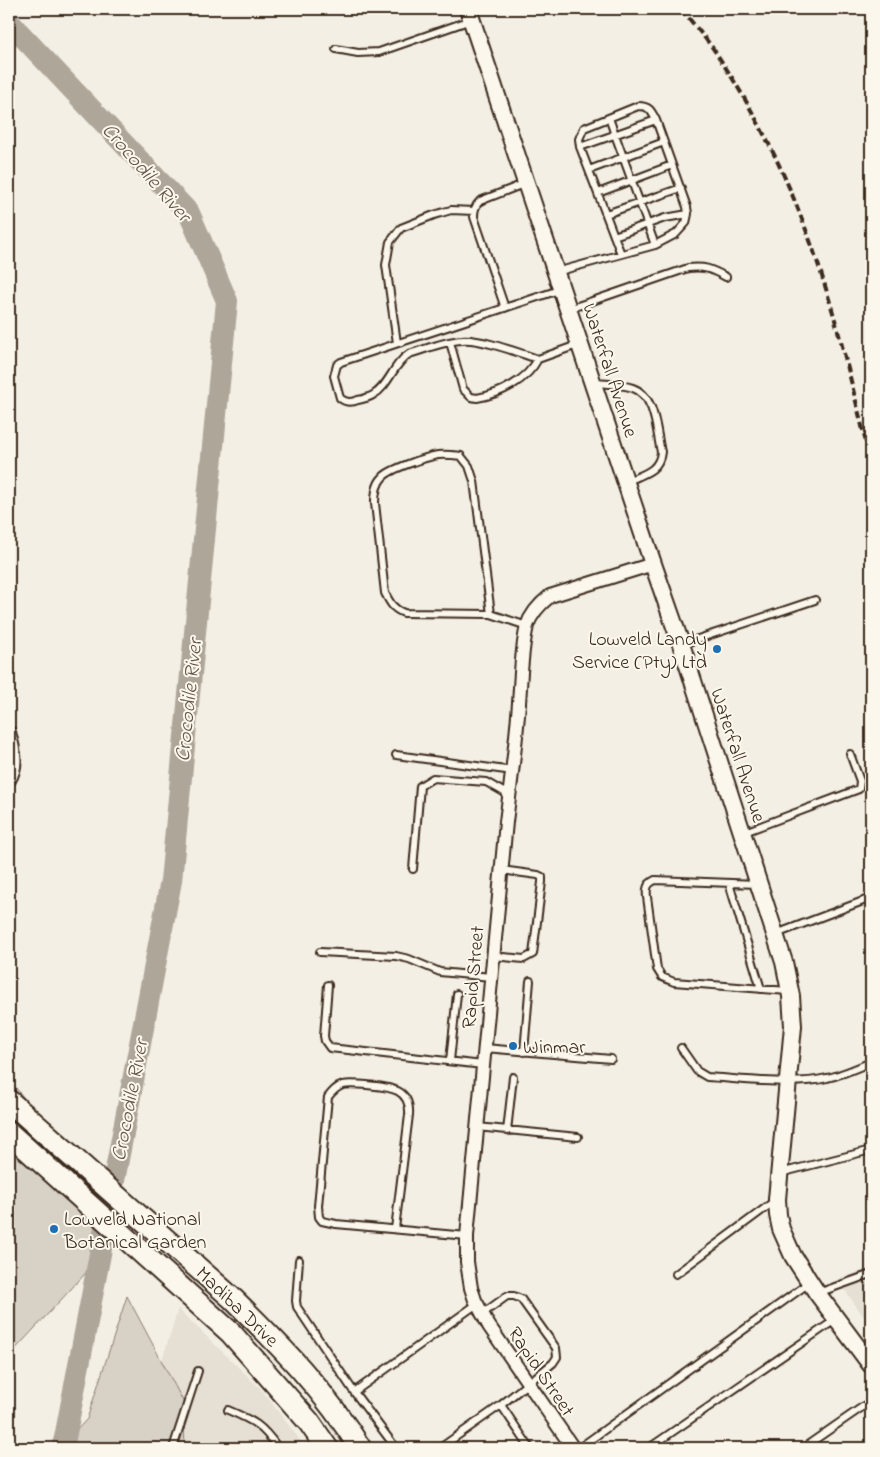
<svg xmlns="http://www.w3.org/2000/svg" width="880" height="1457" font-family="'Indie Flower',sans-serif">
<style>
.built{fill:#e5dfd4}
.green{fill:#d8d1c6;stroke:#8a7e72}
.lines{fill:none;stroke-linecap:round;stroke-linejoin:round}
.river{stroke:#afa69a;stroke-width:22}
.service-casing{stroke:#3b2a1e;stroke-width:10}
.minor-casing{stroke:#3b2a1e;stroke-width:16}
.tertiary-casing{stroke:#3b2a1e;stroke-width:20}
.primary-casing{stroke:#3b2a1e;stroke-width:25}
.service{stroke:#fbf7ec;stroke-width:6}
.minor{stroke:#fbf7ec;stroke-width:12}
.tertiary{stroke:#fbf7ec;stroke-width:16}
.primary{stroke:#fbf7ec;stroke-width:21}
.rail{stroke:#3b2a1e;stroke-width:4;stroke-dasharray:8 4;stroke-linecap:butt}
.poi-dot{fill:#1f6fb2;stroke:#fbf7ec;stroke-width:2}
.labels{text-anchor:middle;stroke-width:4;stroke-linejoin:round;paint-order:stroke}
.street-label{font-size:20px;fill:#3b2a1e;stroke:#fbf7ec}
.poi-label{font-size:20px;fill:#3b2a1e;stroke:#fbf7ec;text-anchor:start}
.water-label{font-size:21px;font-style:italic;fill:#645549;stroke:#fbf7ec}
</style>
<rect width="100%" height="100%" fill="#f3efe4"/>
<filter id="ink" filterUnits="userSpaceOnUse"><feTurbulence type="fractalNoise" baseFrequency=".02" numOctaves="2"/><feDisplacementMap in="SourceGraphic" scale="10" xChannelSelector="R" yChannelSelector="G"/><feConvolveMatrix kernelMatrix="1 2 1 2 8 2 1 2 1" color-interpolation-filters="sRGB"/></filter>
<g filter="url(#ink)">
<path class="built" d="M871 1268V1327L837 1279Z
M178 1309 261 1389 306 1448H135Z"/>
<path class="green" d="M9 1079 100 1195 96 1262 9 1356Z
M127 1296 183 1401 185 1448H60L87 1419Z"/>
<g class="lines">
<path class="river" d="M9 22 189 213 227 301 171 881 65 1438 62 1448"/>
<defs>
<path id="service" d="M336 49 358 53 379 52 471 20
M609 118 655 245
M580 147 656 120
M589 170 664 142
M598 193 672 165
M606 214 681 188
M614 236 665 218 688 214
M556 272 655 245 676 234 686 223 688 214 687 207 656 120C651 110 649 106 638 106L584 128 579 139 580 147 621 254
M505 308 474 217C474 210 475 206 480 201L526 183
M569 309 688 268C705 266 711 269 726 277
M450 342 463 389 471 397 477 398C501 394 527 380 538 359L580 344
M397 343 386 265 390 242 401 228 434 215 451 210 474 211
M538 359C519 353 480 338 462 340 444 341 426 349 409 354 393 364 389 386 373 395 368 398 363 399 358 400 351 403 346 403 340 398L334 376 337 365 341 362 562 289
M594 383C606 384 621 384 633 388 656 396 656 431 661 452 659 472 642 474 626 482
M491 614 474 481 469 466 461 456C453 455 446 454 438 455 426 457 390 469 383 477 376 484 375 493 375 503L385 593C390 603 393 609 404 613L491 614 527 626
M683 644 815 600
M396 755 513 771
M742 833 859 789 860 781 850 754
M413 869 420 786 433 778 486 782 509 795
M729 883 761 989
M757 884 655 880C647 884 646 888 647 897L657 969 662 977 674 982 788 991
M776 934 871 898
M320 952 396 956 409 959 440 972 491 977
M493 956 524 959 533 954 542 882V877L538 875 501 870
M328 985 324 1036 325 1041 330 1048 483 1065
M485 1048 611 1059
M681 1048 697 1071 707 1077C741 1079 795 1086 827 1078 842 1075 857 1068 871 1062
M524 1052 530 981
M450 1061 457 994
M477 1127 578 1137
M507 1131 513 1077
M780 1173 871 1150
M395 1229 409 1115C411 1087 387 1087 367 1085 359 1085 351 1083 343 1085 336 1087 332 1092 328 1097L318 1206 319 1217 322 1221 336 1224 467 1236
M299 1260 296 1301 297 1307 354 1392 396 1448
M676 1274 776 1200
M818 1293 871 1274
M354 1392 477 1304
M501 1405 530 1448
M228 1410C254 1421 262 1425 278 1448
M173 1448 198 1371
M440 1448 501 1405 553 1363 557 1357 556 1348 521 1299 514 1296H507L482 1314
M579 1448 809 1283
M649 1448 835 1320
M803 1448 871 1401"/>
<path id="minor" d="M9 732C13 749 19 764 9 780
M573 1448 489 1326 475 1300 471 1288 467 1262V1236L506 822C511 782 516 743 519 703 521 678 521 651 527 626 531 613 540 604 550 596L653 564"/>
<path id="tertiary" d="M468 9 653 564 681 644 784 962 791 996 793 1026 777 1199 778 1215 781 1229 793 1256 817 1293 871 1365"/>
<path id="primary" d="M9 1101 233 1299C280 1345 326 1392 360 1448
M9 1133 231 1333 309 1422 327 1448"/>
</defs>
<use href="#service" class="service-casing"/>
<use href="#minor" class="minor-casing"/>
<use href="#tertiary" class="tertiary-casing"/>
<use href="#primary" class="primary-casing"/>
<use href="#service" class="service"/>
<use href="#minor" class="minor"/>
<use href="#tertiary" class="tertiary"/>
<use href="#primary" class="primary"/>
<path class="rail" d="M681 9C691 21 702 34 712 47 749 101 780 161 803 222 833 299 851 382 871 463"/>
</g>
</g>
<g class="poi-dot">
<circle cx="717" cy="649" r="5"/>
<circle cx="513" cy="1046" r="5"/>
<circle cx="54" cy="1229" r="5"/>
</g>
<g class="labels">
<g class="street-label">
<text transform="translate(611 370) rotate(72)" y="7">Waterfall Avenue</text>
<text transform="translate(739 755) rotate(72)" y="7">Waterfall Avenue</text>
<text transform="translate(472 977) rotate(-85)" y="7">Rapid Street</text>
<text transform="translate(238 1306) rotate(44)" y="7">Madiba Drive</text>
<text transform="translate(542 1371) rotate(56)" y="7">Rapid Street</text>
</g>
<g class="poi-label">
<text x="707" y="645" text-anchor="end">Lowveld Landy<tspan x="707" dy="23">Service (Pty) Ltd</tspan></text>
<text x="523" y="1053">Winmar</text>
<text x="64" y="1225">Lowveld National<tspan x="64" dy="23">Botanical Garden</tspan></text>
</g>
<g class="water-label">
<text transform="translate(147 172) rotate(49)" y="7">Crocodile River</text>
<text transform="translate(188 700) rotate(-84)" y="7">Crocodile River</text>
<text transform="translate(129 1100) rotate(-79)" y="7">Crocodile River</text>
</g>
</g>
<rect width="880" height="1457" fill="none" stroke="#fbf7ec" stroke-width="30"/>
<rect x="15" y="15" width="850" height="1427" fill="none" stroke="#3b2a1e" stroke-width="2" filter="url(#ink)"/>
</svg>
